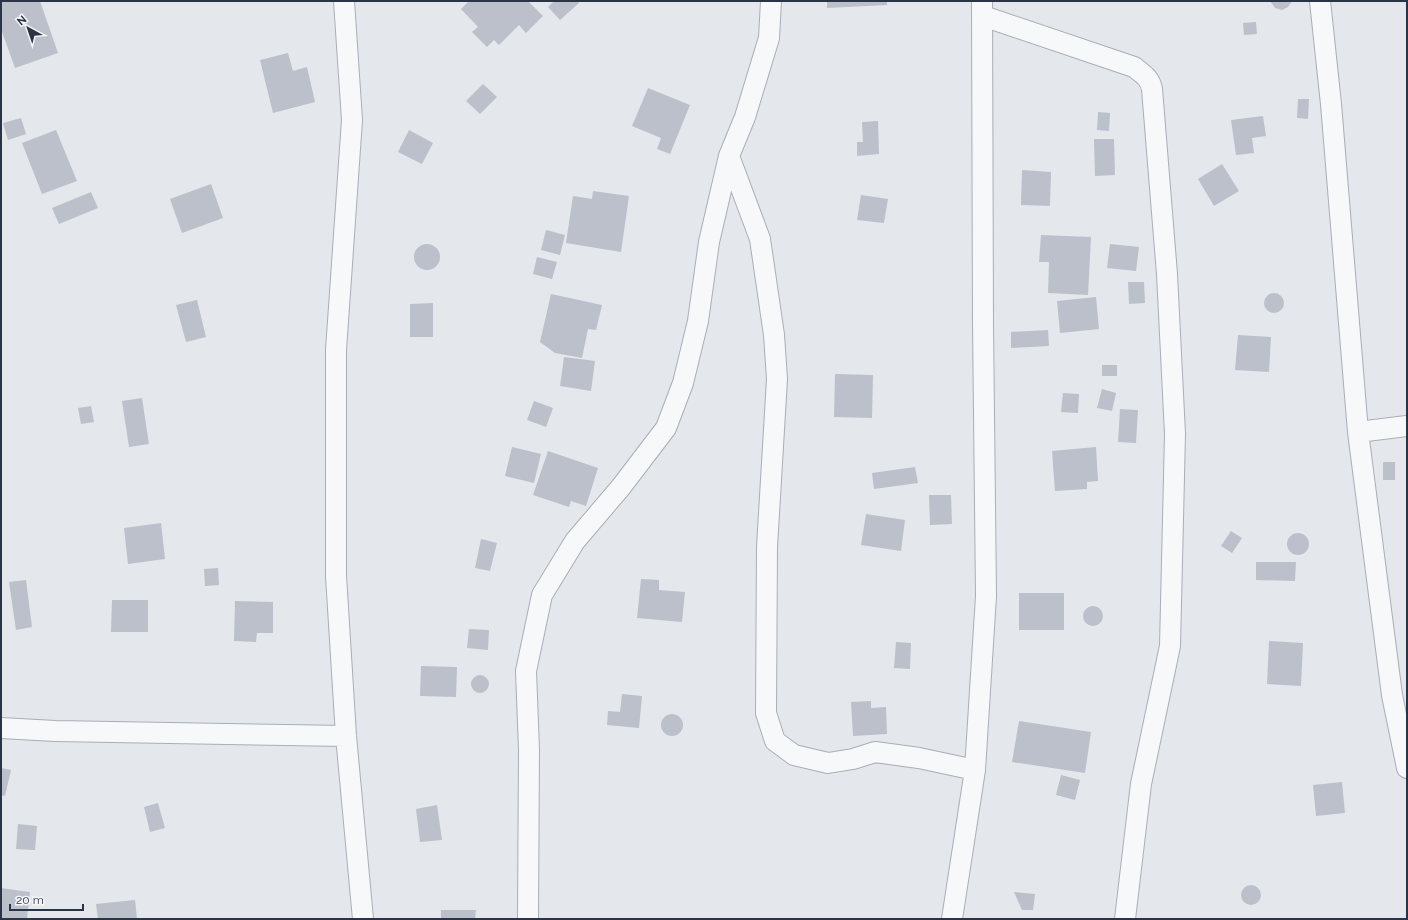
<svg xmlns="http://www.w3.org/2000/svg" width="1408" height="920" font-family="Raleway,sans-serif">
<style>
.building{fill:#bbc0ca}
.lines{fill:none;stroke-linecap:round;stroke-linejoin:round}
.street-casing{stroke:#a9aeb7;stroke-width:22}
.street{stroke:#f7f8fa;stroke-width:20}
</style>
<rect width="100%" height="100%" fill="#e4e7ec"/>
<path class="building" d="M1 1H40L58 53 15 68 1 29Z
M469 1H528L543 16 526 33 519 25 499 45 494 40 487 47 472 32 478 27 461 9Z
M554 1H578L579 3 560 20 548 7Z
M827 1H887V5L827 8Z
M1270 1H1292L1288 7 1282 10 1275 8Z
M1256 22 1257 34 1244 35 1243 23Z
M288 53 293 71 307 67 315 102 273 113 260 60Z
M483 84 497 97 480 114 466 101Z
M648 88 690 105 670 154 657 149 661 138 632 126Z
M1298 99H1309L1308 119 1297 118Z
M1098 112 1110 113 1109 131 1097 130Z
M1263 116 1266 136 1252 138 1254 153 1236 155 1231 120Z
M21 118 26 134 8 140 3 123Z
M878 121 879 154 857 156V142H863L862 122Z
M56 130 77 181 42 194 22 143Z
M409 130 433 143 422 164 398 152Z
M1094 139H1114L1115 175 1095 176Z
M1222 164 1239 191 1214 206 1198 179Z
M1022 170 1051 172 1050 206 1021 205Z
M211 184 223 218 182 233 170 199Z
M593 191 629 196 621 252 566 243 573 196 592 199Z
M91 192 98 208 59 224 52 208Z
M861 195 888 199 884 223 857 220Z
M546 230 565 235 560 255 541 250Z
M1041 235 1091 237 1088 295 1048 293 1049 262H1039Z
M414 257a13 13 0 1 1 26 0a13 13 0 1 1-26 0Z
M1110 244 1139 247 1136 271 1107 268Z
M537 257 557 262 552 279 533 274Z
M1128 282H1144L1145 303 1129 304Z
M1264 303a10 10 0 1 1 20 0a10 10 0 1 1-20 0Z
M551 294 602 305 596 330 588 329 582 358 555 353 540 342Z
M1096 297 1099 329 1060 333 1057 301Z
M197 300 206 337 186 342 176 305Z
M433 303V337H410V304Z
M1048 330 1049 346 1011 348V332Z
M1238 335 1271 337 1269 372 1235 370Z
M564 357 595 361 591 391 560 386Z
M1102 365H1117V376H1102Z
M835 374 873 375 872 418 834 417Z
M1102 389 1116 393 1112 411 1097 408Z
M1063 393 1079 394 1078 413 1061 412Z
M142 398 149 444 129 447 122 401Z
M534 401 553 408 546 427 527 420Z
M91 406 94 422 81 424 78 408Z
M1120 409 1138 410 1136 443 1118 442Z
M512 447 541 454 534 483 505 476Z
M1096 447 1098 481 1087 482V489L1055 491 1052 451Z
M548 451 598 468 586 506 571 501 569 507 533 495Z
M1383 462H1395V480H1383Z
M915 467 918 483 874 489 872 473Z
M929 495H951L952 524 930 525Z
M866 514 905 520 901 551 861 545Z
M161 523 165 559 128 564 124 528Z
M1231 531 1242 538 1232 553 1221 546Z
M1287 544a11 11 0 1 1 22 0a11 11 0 1 1-22 0Z
M481 539 497 543 490 571 475 568Z
M1256 562H1296L1295 581 1256 580Z
M218 568 219 585 205 586 204 569Z
M641 579 659 580V590L685 592 682 622 637 618Z
M26 580 32 627 16 630 9 582Z
M1019 593H1064V630H1019Z
M112 600H148V632H111Z
M235 601 273 602V633H257L256 642 234 641Z
M1083 616a10 10 0 1 1 20 0a10 10 0 1 1-20 0Z
M469 629 489 630 488 650 467 648Z
M1269 641 1303 643 1301 686 1267 684Z
M896 642 911 643 910 669 894 668Z
M421 666 457 667 456 697 420 696Z
M471 684a9 9 0 1 1 18 0a9 9 0 1 1-18 0Z
M622 694 642 696 639 728 607 725 608 711 620 712Z
M871 701V708L886 707 887 734 853 736 851 702Z
M661 725a11 11 0 1 1 22 0a11 11 0 1 1-22 0Z
M1019 721 1091 732 1085 773 1012 762Z
M1 768 11 770 5 796 1 795Z
M1061 775 1080 780 1075 800 1056 795Z
M1342 782 1345 813 1316 816 1313 785Z
M158 803 165 828 150 832 144 807Z
M437 805 442 840 420 842 416 809Z
M18 824 37 826 35 850 16 849Z
M1241 895a10 10 0 1 1 20 0a10 10 0 1 1-20 0Z
M1 888 30 892 27 919H1Z
M1014 892 1035 894 1033 910H1022Z
M135 900 137 919H98L96 904Z
M441 910H476L475 919H441Z"/>
<g class="lines">
<defs>
<path id="street" d="M344 1 352 120 336 350V576L346 736 363 919
M1320 1 1331 104 1358 432 1392 695 1407 768
M983 16 1134 67C1143 74 1150 78 1152 89L1167 274 1175 434 1170 646 1141 784 1125 919
M729 156 760 239 774 335 777 379 767 547 766 713 775 741 794 755 828 763 853 759 875 752 919 758 975 770
M1358 432 1407 426
M1 728 55 731 346 736
M528 919 529 750 526 671 542 595 575 541 621 487 666 428 683 383 698 321 709 242 729 156 745 117 769 38 771 1
M952 919 975 770 986 596 983 324 982 1"/>
</defs>
<use href="#street" class="street-casing"/>
<use href="#street" class="street"/>
</g>
<rect width="1408" height="920" fill="none" stroke="#2b3445" stroke-width="4"/>
<g transform="translate(28 28) rotate(320)" stroke="#f4f6f9" stroke-width="3" paint-order="stroke">
<path d="M0-3L7 15L0 10L-7 15Z" fill="#2b3445"/>
<text y="-6" font-size="11" font-weight="bold" text-anchor="middle" fill="#2b3445">N</text>
</g>
<path d="M10 904v6h73v-6" fill="none" stroke="#2b3445" stroke-width="2"/>
<text x="16" y="904" font-size="12" fill="#2b3445" stroke="#f4f6f9" stroke-width="3" paint-order="stroke">20 m</text>
</svg>
